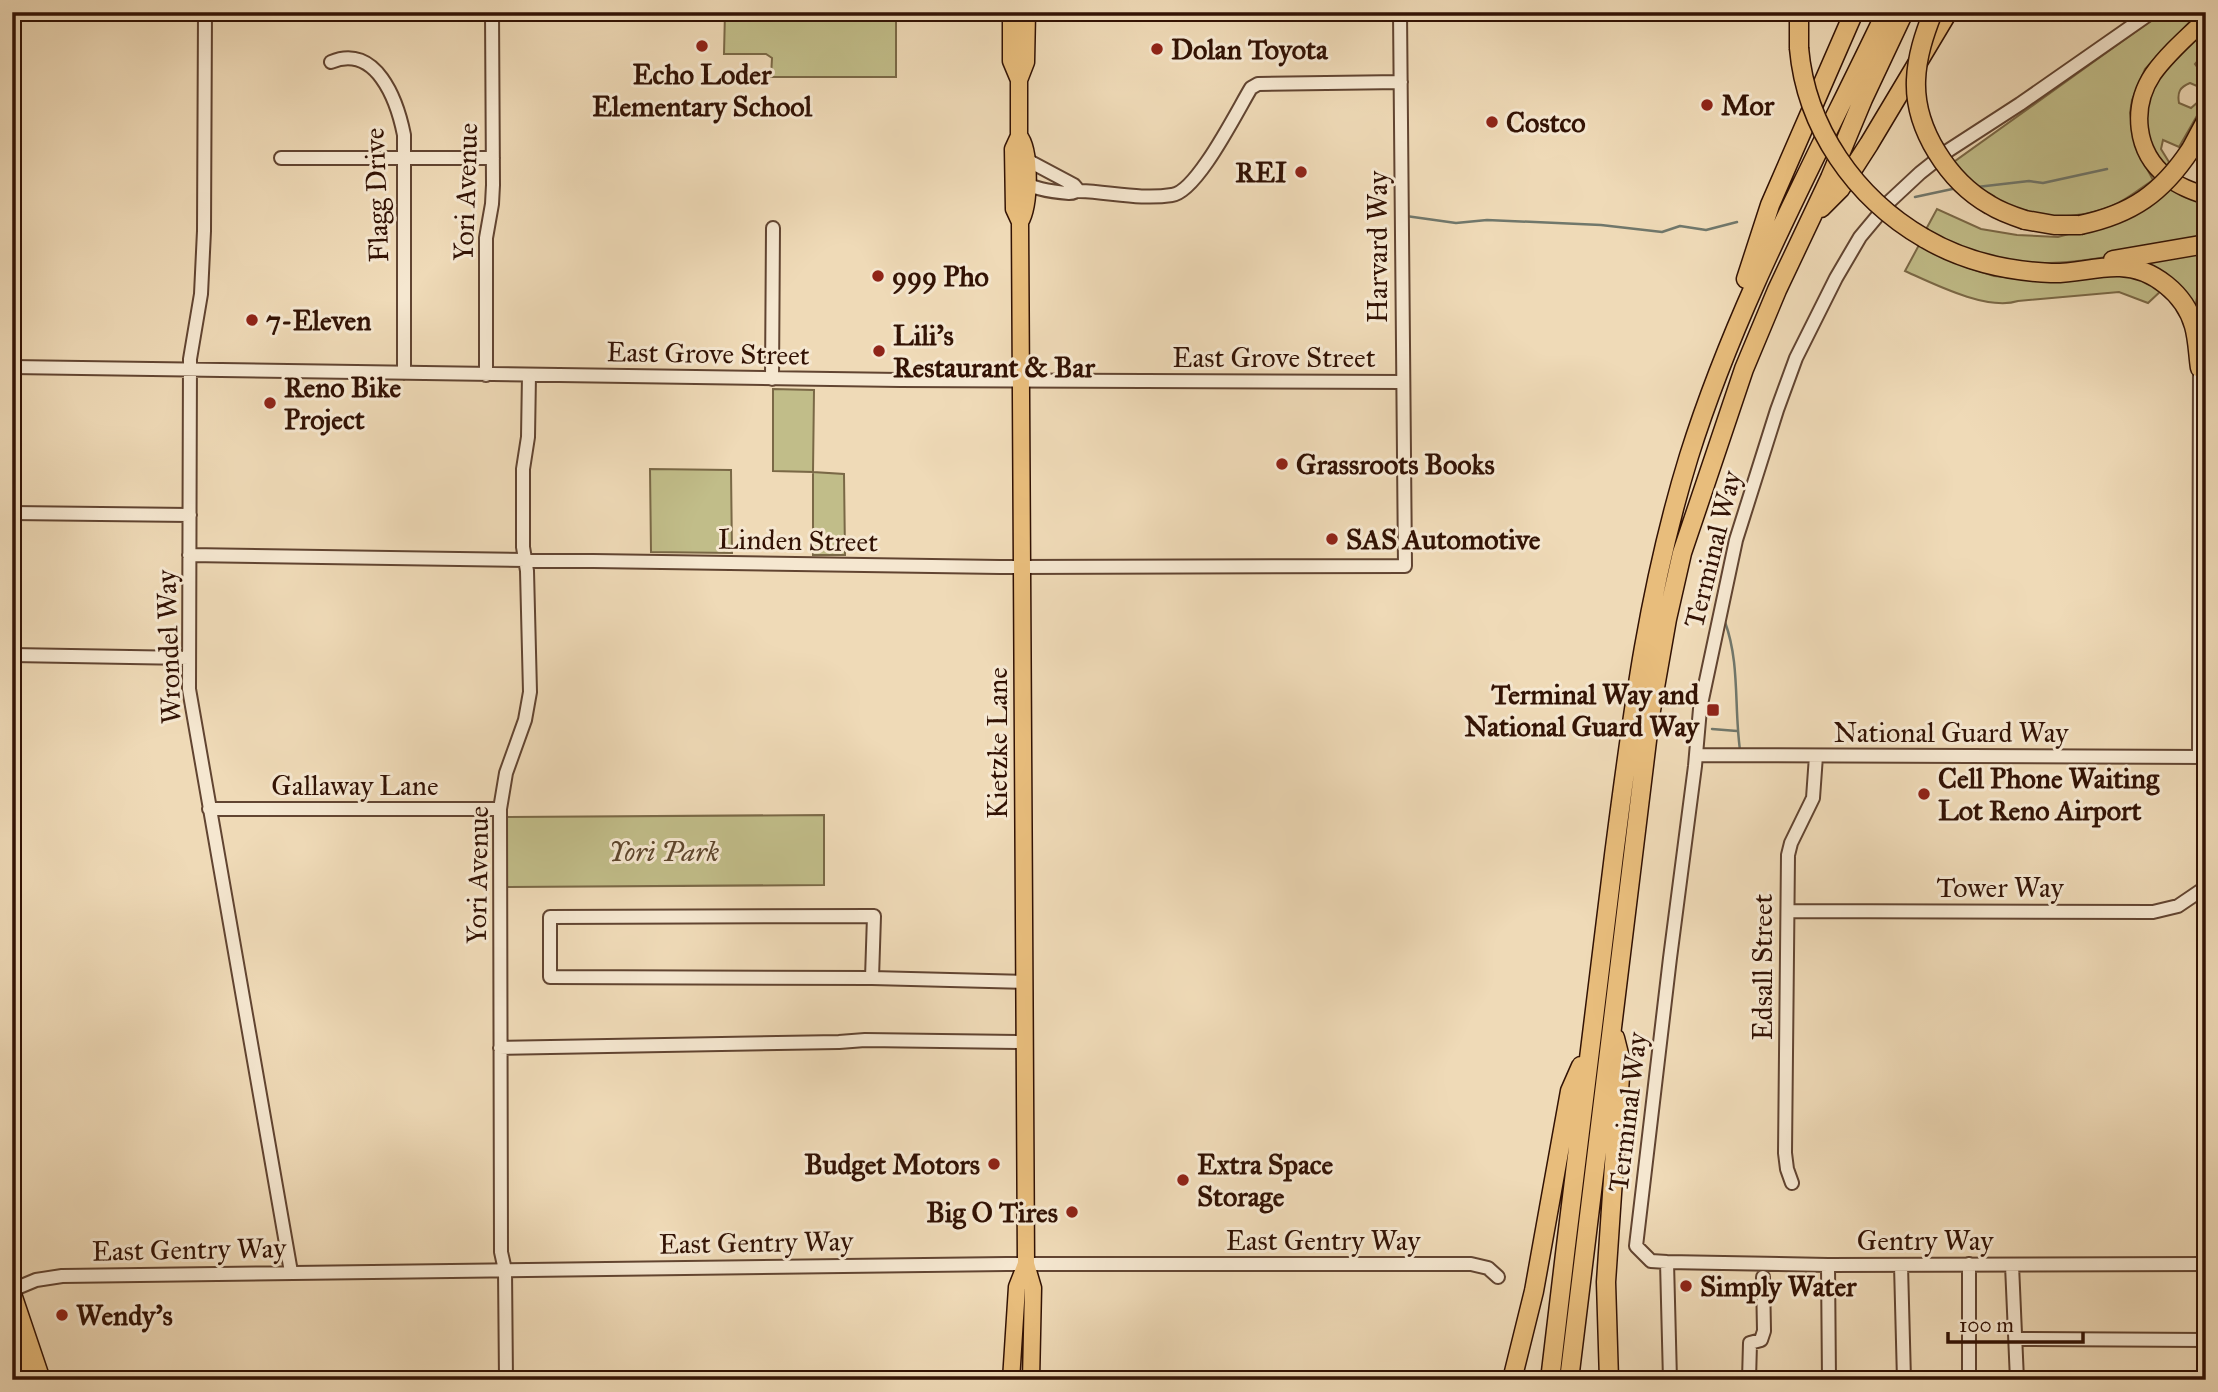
<svg xmlns="http://www.w3.org/2000/svg" width="2218" height="1392" font-family="'IM FELL Great Primer',serif">
<style>
.green{fill:#c1bd89;stroke:#7a6846;stroke-width:2;fill-rule:evenodd}
.lines{fill:none;stroke-linecap:round;stroke-linejoin:round}
.stream{stroke:#70776b;stroke-width:2.5}
.minor-casing{stroke:#614431;stroke-width:16}
.major-casing{stroke:#321204;stroke-width:19}
.highway-casing{stroke:#321204;stroke-width:21}
.minor{stroke:#f5e7d0;stroke-width:12}
.major{stroke:#e8bd7c;stroke-width:16}
.highway{stroke:#e8bd7c;stroke-width:18}
.highway-bridge-casing{stroke:#321204;stroke-width:21;stroke-linecap:butt}
.highway-bridge{stroke:#e8bd7c;stroke-width:18}
.poi-dot{fill:#8f2418;stroke:#f5e7d0;stroke-width:2.5}
.labels{text-anchor:middle;stroke-width:6;stroke-linejoin:round;paint-order:stroke}
.poi-label{font-size:28px;font-weight:bold;fill:#321204;stroke:#f5e7d0;text-anchor:start}
.street-label{font-size:28px;fill:#321204;stroke:#f5e7d0}
.park-label{font-size:28px;font-style:italic;fill:#5d452c;stroke:#f5e7d0}
</style>
<rect width="100%" height="100%" fill="#efdab7"/>
<filter id="stains"><feTurbulence type="fractalNoise" baseFrequency=".00286" numOctaves="4"/><feColorMatrix values="0 0 0 0 .2 0 0 0 0 .09 0 0 0 0 .02 0 0 0 .5 -.17"/></filter>
<radialGradient id="worn" r=".72"><stop offset=".6" stop-color="#630" stop-opacity="0"/><stop offset="1" stop-color="#630" stop-opacity=".3"/></radialGradient>
<path class="green" d="M725 12H896V77H771L772 58 766 54H724Z
M2163 12H2199L2145 69 2132 100 2130 113 2137 150 2153 180C2139 189 2123 203 2107 208 2068 222 2017 219 1983 194 1971 185 1961 174 1951 164Z
M2206 27V51L2195 64 2203 75H2206V100L2179 147 2163 140 2161 149 2169 162 2166 168C2115 109 2165 70 2206 27ZM2190 83 2197 86 2199 101 2191 108 2179 103C2177 92 2180 87 2190 83Z
M2167 187 2180 194 2206 203V237C2142 250 2055 274 1991 258 1968 253 1946 241 1924 233L1937 209 1981 229 2017 235 2058 237 2101 225Z
M1919 245 1969 268 1994 276 2035 280 2130 273 2163 289 2148 303 2119 292 2018 301C1987 311 1934 284 1905 271Z
M2206 249V273L2199 291 2198 323 2129 263Z
M773 389 814 390 813 472 844 474 845 555H813V472L773 471Z
M650 469 731 470 732 553 651 552Z
M824 815V885L504 887V817Z"/>
<g class="lines">
<path class="stream" d="M1977 187 2029 181 2043 183 2107 169
M1915 197 1957 188
M1406 216 1456 223 1487 220 1601 225 1662 232 1680 226 1706 230 1737 222
M1725 622C1740 663 1734 707 1740 750
M1712 729 1737 731"/>
<defs>
<path id="minor" d="M205 12 204 231 201 294 190 359 189 689 291 1272
M2152 12 2020 104 1949 150 1920 173 1890 201 1860 237 1836 278 1796 358 1777 410 1736 540 1700 709 1695 766 1670 958 1636 1246 1651 1261 1667 1262 1828 1265 2206 1264
M331 62C376 43 397 100 404 135V373
M281 158H493
M1027 160 1074 185 1079 191
M1022 181C1033 189 1055 192 1069 193 1076 193 1073 191 1080 191 1110 192 1141 200 1172 195 1197 192 1237 111 1251 88L1258 84 1401 82
M12 367 900 380 1403 382
M486 375V238L492 204 493 185 492 12
M772 379 773 228
M12 513 190 515
M189 555 1000 567 1405 566 1400 12
M12 655 189 658
M1696 755 2206 757
M2199 757 2200 368
M209 809H500
M1788 911 2153 912 2178 906 2206 887
M872 978 874 916 550 917V977L872 978 1025 982
M500 1048 839 1042 865 1040 1025 1042
M1792 1183 1787 1169 1785 1153 1788 855 1791 843 1813 798 1816 756
M1667 1262 1670 1380
M1969 1264V1378
M1828 1265 1829 1380
M1901 1265 1904 1380
M2012 1265 2017 1380
M12 1290 36 1280 62 1276 1006 1264H1471L1488 1268 1498 1277
M2016 1339 2206 1340
M506 1380 505 1270 501 1252 500 809 506 773 525 720 530 692 527 571 523 547V469L528 437 529 375
M1749 1380 1750 1343 1761 1340 1764 1331 1763 1277"/>
<path id="major" d="M1011 12V61L1019 80
M2206 19C2188 36 2167 54 2153 74 2131 107 2135 152 2167 177 2178 186 2192 191 2206 196
M1019 136C1031 150 1030 206 1020 222L1026 1264 1033 1288 1031 1380
M1020 222 1014 209 1013 149 1019 136V80L1026 62 1027 12
M2201 345 2206 293
M12 1291 42 1380
M12 1339 26 1380
M1011 1380 1017 1287 1026 1264"/>
<path id="highway" d="M1799 12V48
M2191 149 2206 121
M1821 208 1840 189 1869 144 1948 12
M2025 220 2054 225H2080
M1924 238C1963 261 2005 271 2051 273 2074 274 2096 266 2120 267 2153 268 2185 294 2194 326 2198 340 2198 355 2200 368
M2113 260 2206 244
M1746 279 1770 205 1854 12
M1512 1380 1534 1291 1570 1091 1581 1066
M1550 1380C1571 1205 1591 1030 1614 855 1632 717 1648 589 1689 456 1738 300 1816 159 1886 12
M1569 1380 1650 716 1667 619 1682 553 1744 369 1777 290 1830 178 1863 99 1904 12
M1609 1380 1606 1282 1621 1062 1615 1038"/>
</defs>
<use href="#minor" class="minor-casing"/>
<use href="#major" class="major-casing"/>
<use href="#highway" class="highway-casing"/>
<use href="#minor" class="minor"/>
<use href="#major" class="major"/>
<use href="#highway" class="highway"/>
<defs>
<path id="highway-bridge" d="M1933 12C1924 35 1917 56 1916 80 1914 129 1949 182 1990 205 2001 212 2013 216 2025 220
M1799 48C1806 128 1855 198 1924 238
M2080 225C2132 214 2162 193 2191 149"/>
</defs>
<use href="#highway-bridge" class="highway-bridge-casing"/>
<use href="#highway-bridge" class="highway-bridge"/>
</g>
<g class="poi-dot">
<circle cx="702" cy="46" r="7"/>
<circle cx="1157" cy="49" r="7"/>
<circle cx="1707" cy="105" r="7"/>
<circle cx="1492" cy="122" r="7"/>
<circle cx="1301" cy="172" r="7"/>
<circle cx="878" cy="276" r="7"/>
<circle cx="252" cy="320" r="7"/>
<circle cx="879" cy="351" r="7"/>
<circle cx="270" cy="403" r="7"/>
<circle cx="1282" cy="464" r="7"/>
<circle cx="1332" cy="539" r="7"/>
<rect x="1706" y="703" width="14" height="14" rx="3.5"/>
<circle cx="1924" cy="794" r="7"/>
<circle cx="994" cy="1164" r="7"/>
<circle cx="1183" cy="1180" r="7"/>
<circle cx="1072" cy="1212" r="7"/>
<circle cx="1686" cy="1286" r="7"/>
<circle cx="62" cy="1315" r="7"/>
</g>
<g class="labels">
<g class="poi-label">
<text x="1171" y="59">Dolan Toyota</text>
<text x="702" y="84" text-anchor="middle">Echo Loder<tspan x="702" dy="32">Elementary School</tspan></text>
<text x="1721" y="115">Mor</text>
<text x="1506" y="132">Costco</text>
<text x="1287" y="182" text-anchor="end">REI</text>
<text x="892" y="286">999 Pho</text>
<text x="266" y="330">7-Eleven</text>
<text x="893" y="345">Lili's<tspan x="893" dy="32">Restaurant &amp; Bar</tspan></text>
<text x="284" y="397">Reno Bike<tspan x="284" dy="32">Project</tspan></text>
<text x="1296" y="474">Grassroots Books</text>
<text x="1346" y="549">SAS Automotive</text>
<text x="1699" y="704" text-anchor="end">Terminal Way and<tspan x="1699" dy="32">National Guard Way</tspan></text>
<text x="1938" y="788">Cell Phone Waiting<tspan x="1938" dy="32">Lot Reno Airport</tspan></text>
<text x="980" y="1174" text-anchor="end">Budget Motors</text>
<text x="1197" y="1174">Extra Space<tspan x="1197" dy="32">Storage</tspan></text>
<text x="1058" y="1222" text-anchor="end">Big O Tires</text>
<text x="1700" y="1296">Simply Water</text>
<text x="76" y="1325">Wendy's</text>
</g>
<g class="street-label">
<text transform="translate(465 192) rotate(-88)" y="10">Yori Avenue</text>
<text transform="translate(376 195) rotate(-92)" y="10">Flagg Drive</text>
<text transform="translate(1377 247) rotate(-90)" y="10">Harvard Way</text>
<text transform="translate(708 353) rotate(1)" y="10">East Grove Street</text>
<text x="1274" y="367">East Grove Street</text>
<text transform="translate(798 540) rotate(1)" y="10">Linden Street</text>
<text transform="translate(1712 549) rotate(-76)" y="10">Terminal Way</text>
<text transform="translate(168 647) rotate(-92)" y="10">Wrondel Way</text>
<text x="1951" y="742">National Guard Way</text>
<text transform="translate(997 743) rotate(-90)" y="10">Kietzke Lane</text>
<text x="355" y="795">Gallaway Lane</text>
<text transform="translate(477 875) rotate(-89)" y="10">Yori Avenue</text>
<text x="2000" y="897">Tower Way</text>
<text transform="translate(1762 967) rotate(-90)" y="10">Edsall Street</text>
<text transform="translate(1627 1112) rotate(-83)" y="10">Terminal Way</text>
<text x="1323" y="1250">East Gentry Way</text>
<text x="1925" y="1250">Gentry Way</text>
<text transform="translate(756 1242) rotate(-1)" y="10">East Gentry Way</text>
<text transform="translate(189 1249) rotate(-1)" y="10">East Gentry Way</text>
</g>
<g class="park-label">
<text x="664" y="861">Yori Park</text>
</g>
</g>
<rect width="2218" height="1392" fill="none" stroke="#efdab7" stroke-width="42"/>
<rect x="14" y="14" width="2190" height="1364" fill="none" stroke="#321204" stroke-width="3.5"/>
<rect x="21" y="21" width="2176" height="1350" fill="none" stroke="#321204" stroke-width="2"/>
<path d="M1948 1332v10h135v-10" fill="none" stroke="#321204" stroke-width="3.5"/>
<text x="1959" y="1332" font-size="21" fill="#321204" stroke="#f5e7d0" stroke-width="5" paint-order="stroke">100 m</text>
<rect width="100%" height="100%" filter="url(#stains)"/>
<rect width="100%" height="100%" fill="url(#worn)"/>
</svg>
